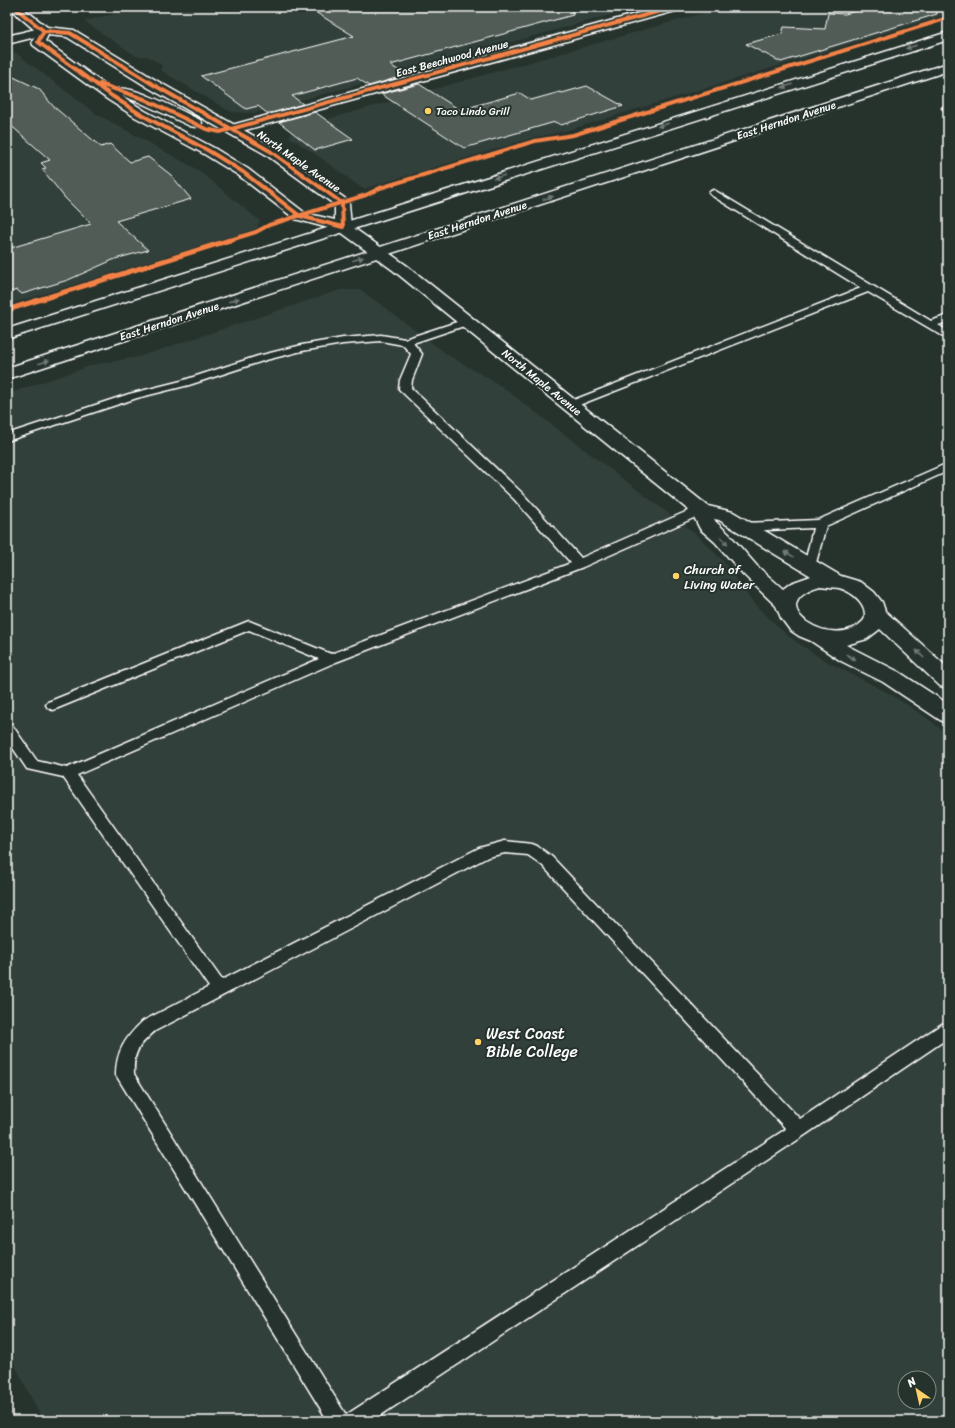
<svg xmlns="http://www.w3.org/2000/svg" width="955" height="1428" font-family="Sriracha,sans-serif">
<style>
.built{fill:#333f3a;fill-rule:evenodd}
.building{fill:#515c57;stroke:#fff}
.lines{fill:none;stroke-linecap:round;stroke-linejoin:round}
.lane-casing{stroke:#fff;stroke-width:3}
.street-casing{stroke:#fff;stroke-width:3}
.secondary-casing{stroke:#fff;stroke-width:3}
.primary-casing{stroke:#fff;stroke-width:3}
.lane{fill:#26332d;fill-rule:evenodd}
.street{fill:#26332d;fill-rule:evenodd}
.secondary{fill:#26332d;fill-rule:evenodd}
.primary{fill:#26332d;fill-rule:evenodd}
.cycleway-far1-casing{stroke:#26332d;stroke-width:5.5}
.cycleway-casing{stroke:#26332d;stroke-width:7}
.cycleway-far1{stroke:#f48246;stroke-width:4}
.cycleway{stroke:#f48246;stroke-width:5}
.oneway{fill:#727a76}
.poi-dot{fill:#ffd166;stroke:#26332d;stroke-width:1.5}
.labels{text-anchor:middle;stroke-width:4;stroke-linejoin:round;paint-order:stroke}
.far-street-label{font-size:11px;fill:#fff;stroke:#26332d}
.far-poi-label{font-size:11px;fill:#fff;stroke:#26332d;text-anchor:start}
.poi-label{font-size:13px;fill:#fff;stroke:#26332d;text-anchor:start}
.near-poi-label{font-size:16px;fill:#fff;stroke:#26332d;text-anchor:start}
</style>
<rect width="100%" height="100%" fill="#26332d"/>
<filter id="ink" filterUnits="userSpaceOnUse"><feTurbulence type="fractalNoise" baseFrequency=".025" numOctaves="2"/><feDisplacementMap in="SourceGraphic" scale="8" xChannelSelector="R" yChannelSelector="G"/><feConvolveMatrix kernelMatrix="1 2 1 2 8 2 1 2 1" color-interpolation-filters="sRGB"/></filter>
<g filter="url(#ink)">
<path class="built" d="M144 7H639L255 113 231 112 160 70 162 65 147 56H136L84 21Z
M725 7H948V14L565 131 532 138 363 189 318 156 289 137 293 129Z
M7 52 16 53 95 113 198 170 260 221 256 230 7 305Z
M340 290H361L448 355 501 386 698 536 723 561 744 591 758 608 788 636 822 659 890 694 927 718 948 735V1421H43L7 1349V394L96 364 138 357ZM905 1378H929V1402H905Z"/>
<path class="building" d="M307 7H572L573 15 390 65 406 75 369 86 357 78 292 96 303 104 268 114 258 106 246 109 201 76 354 36Z
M869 7H936L937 14 781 62 746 44 782 34 784 27 825 29 828 13 845 14Z
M7 74 39 89 53 106 101 147 110 144 130 162 148 157 171 175 191 199 116 221 148 250 115 259 68 280 22 294 17 290 7 293V249L91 224 65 198 42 169 46 168 41 163 50 160 7 122Z
M419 84 460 110 520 93 531 100 560 92 562 93 587 86 623 106 561 125 555 122 464 148 381 94Z
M315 112 353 139 315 150 279 122Z"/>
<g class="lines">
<defs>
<path id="lane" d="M946 105 948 106V112L942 108Z
M714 190 931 321 948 315V322L938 325 948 331V339L868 292 574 407H566L564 405 566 403 861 288 711 195 709 193 711 191Z
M466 319 471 322 470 324 413 343 422 354 412 380 411 388 522 493 581 558 697 507H705L707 510 705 513 583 567 336 662 77 775 222 980 479 848 505 841 532 844 537 846 552 857 800 1119 942 1024 948 1022V1038L805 1135 372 1421H328L116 1075C116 1051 126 1037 143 1021L209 987 63 777 27 769 7 739V723L12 725 37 761 67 768 319 659 249 630 58 708 53 710 48 708 46 705 48 702 249 621 331 654 571 563 514 499 401 391 399 389 400 380 411 354 403 345 381 341 343 344 302 351 266 360 189 385 137 398 7 441V434L129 394 181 381 258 356 302 345 343 338 381 335 405 339ZM505 853 528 855 542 865 786 1129 346 1415 134 1074C133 1052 139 1045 155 1031L488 857Z
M948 463V471L826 526 814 570H806L804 567 813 528 743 531 739 530 737 527 739 524 743 523 818 520Z"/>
<path id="street" d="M661 7H681L679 10 238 132 233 133 228 132 226 129 228 126Z
M44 27 48 28 50 31 48 34 7 44V36Z
M343 222 348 224 406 265 708 506 733 512 841 576 861 582 874 592 882 602 885 611 948 668V688L940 686 880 629 867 639 846 645 899 672 948 704V723L940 720 883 682 841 661 811 641 799 636 790 630 781 618 776 606 743 574 715 542 700 529 692 513 394 271 338 230 335 227 338 224ZM714 519 719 520 811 576 791 583 783 589 757 566 729 534 716 522ZM820 586C826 587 833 587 839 588 853 592 869 605 864 620 835 654 757 604 820 586Z"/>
<path id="secondary" d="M8 7H22L47 27 74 30 159 82 275 148 347 200 349 203 351 227 348 230 343 232 295 219 238 175 204 154 135 117 107 99 33 45 32 42 37 32ZM48 35 67 37 149 88 265 154 335 205V220L305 213 248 169 214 148 145 111 122 96 139 102 190 126 195 127 200 126 202 123 200 120C183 112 134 85 117 89L115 92 45 41Z"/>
<path id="primary" d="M948 32V40L7 339V329Z
M948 63V71L7 379V368Z"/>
</defs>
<use href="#lane" class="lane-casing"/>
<use href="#street" class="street-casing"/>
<use href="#secondary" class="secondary-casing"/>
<use href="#primary" class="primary-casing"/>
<use href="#lane" class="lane"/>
<use href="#street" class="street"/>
<use href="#secondary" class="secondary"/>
<use href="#primary" class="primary"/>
<defs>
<path id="cycleway-far1" d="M14 7 44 31
M44 31 70 33 154 85 270 151 342 203 343 227 300 216 243 172 209 151 140 114 112 96 38 42Z
M100 84 144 99 206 129 220 132 675 7
M227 241 256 232 269 225 366 195 380 188 535 141 573 135 948 18"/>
<path id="cycleway" d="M7 310 230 240"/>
</defs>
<use href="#cycleway-far1" class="cycleway-far1-casing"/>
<use href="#cycleway" class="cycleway-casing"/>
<use href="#cycleway-far1" class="cycleway-far1"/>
<use href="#cycleway" class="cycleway"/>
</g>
<defs><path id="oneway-solid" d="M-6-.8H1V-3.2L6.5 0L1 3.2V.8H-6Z"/></defs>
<g class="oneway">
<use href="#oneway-solid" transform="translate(911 47) rotate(163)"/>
<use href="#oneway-solid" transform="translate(787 86) rotate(163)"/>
<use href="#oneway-solid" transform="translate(663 125) rotate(163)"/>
<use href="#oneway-solid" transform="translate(499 177) rotate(162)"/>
<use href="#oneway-solid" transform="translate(548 198) rotate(-18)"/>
<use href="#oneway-solid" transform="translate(358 259) rotate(-18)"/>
<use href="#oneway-solid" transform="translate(234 300) rotate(-18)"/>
<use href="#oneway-solid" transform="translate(44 362) rotate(-18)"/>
<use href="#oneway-solid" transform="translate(724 541) rotate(46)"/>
<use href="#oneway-solid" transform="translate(789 554) rotate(-149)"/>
<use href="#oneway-solid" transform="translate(920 654) rotate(-134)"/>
<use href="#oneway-solid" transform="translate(851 657) rotate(29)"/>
</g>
</g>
<g class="poi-dot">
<circle cx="428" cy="111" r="4"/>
<circle cx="676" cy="576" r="4"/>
<circle cx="478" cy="1042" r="4"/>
</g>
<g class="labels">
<g class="far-street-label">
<text transform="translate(452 58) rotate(-15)" y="4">East Beechwood Avenue</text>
<text transform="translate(786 120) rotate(-18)" y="4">East Herndon Avenue</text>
<text transform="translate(299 161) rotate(35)" y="4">North Maple Avenue</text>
<text transform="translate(477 220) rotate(-18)" y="4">East Herndon Avenue</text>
<text transform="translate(169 321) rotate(-18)" y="4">East Herndon Avenue</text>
<text transform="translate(542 382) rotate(39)" y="4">North Maple Avenue</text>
</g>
<g class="far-poi-label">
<text x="436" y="115">Taco Lindo Grill</text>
</g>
<g class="poi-label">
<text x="684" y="574">Church of<tspan x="684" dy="15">Living Water</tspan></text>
</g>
<g class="near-poi-label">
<text x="486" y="1039">West Coast<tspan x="486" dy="18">Bible College</tspan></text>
</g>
</g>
<rect width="955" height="1428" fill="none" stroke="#26332d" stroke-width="24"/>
<rect x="12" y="12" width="931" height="1404" fill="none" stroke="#fff" stroke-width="1.5" filter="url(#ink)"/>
<g transform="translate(917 1390) rotate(326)"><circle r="19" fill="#26332d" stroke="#7d8581"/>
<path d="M0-3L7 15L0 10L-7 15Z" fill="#ffd166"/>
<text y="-6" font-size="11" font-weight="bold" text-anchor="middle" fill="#ffffff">N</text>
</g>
</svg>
